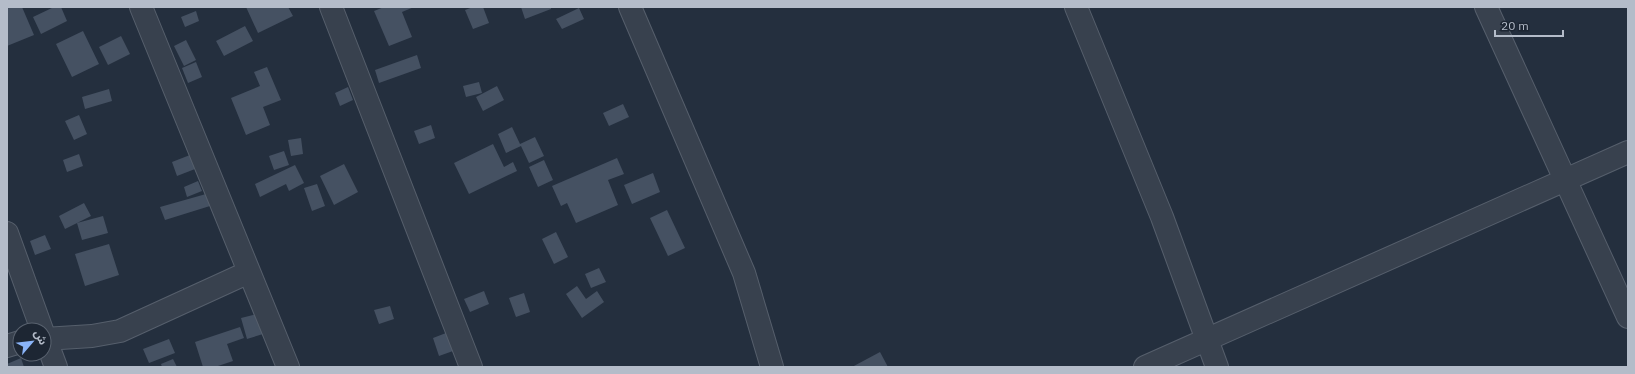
<svg xmlns="http://www.w3.org/2000/svg" width="1635" height="374" font-family="'IBM Plex Sans','Noto Sans Arabic',sans-serif">
<style>
.building{fill:#455162}
.lines{fill:none;stroke-linecap:round;stroke-linejoin:round}
.minor-casing{stroke:#565f6c;stroke-width:24}
.minor{stroke:#38414e;stroke-width:22}
</style>
<rect width="100%" height="100%" fill="#242f3e"/>
<path class="building" d="M7 7H22L34 35 7 46Z
M54 7H61L67 21 41 34 33 17Z
M246 7H288L293 16 258 33Z
M384 7H414L402 12 412 37 389 46 374 11Z
M473 7H483L489 23 473 29 465 10Z
M521 7H551V9L525 19Z
M579 8 584 19 562 29 556 19Z
M196 11 199 21 185 27 181 17Z
M245 26 253 41 224 56 216 41Z
M83 31 99 64 72 77 56 44Z
M121 36 130 54 108 65 99 47Z
M186 40 196 60 184 66 174 46Z
M417 55 421 68 379 83 375 70Z
M196 62 202 77 188 83 182 68Z
M267 67 281 100 263 107 270 125 246 135 231 98 260 86 254 72Z
M479 82 482 93 466 97 463 86Z
M497 86 504 100 483 111 476 97Z
M348 87 353 100 340 106 335 93Z
M109 89 112 101 85 109 82 97Z
M623 104 629 117 609 126 603 113Z
M79 115 87 134 74 140 65 121Z
M431 125 435 138 419 144 414 131Z
M512 127 520 144 535 137 544 156 529 163 521 146 506 153 498 134Z
M301 138 303 154 291 156 288 140Z
M493 144 504 167 513 162 517 171 469 194 454 163Z
M284 151 289 165 274 170 269 156Z
M79 154 83 166 67 172 63 160Z
M190 155 195 169 177 176 172 162Z
M617 158 624 174 608 180 618 205 576 223 567 203 561 206 552 186Z
M544 160 553 180 538 187 529 167Z
M344 164 358 192 334 205 320 176Z
M295 165 304 183 289 191 286 184 260 197 255 184Z
M653 173 660 192 632 204 624 185Z
M198 181 202 191 187 197 184 187Z
M317 184 325 206 312 211 304 188Z
M206 194 210 206 165 220 160 207Z
M84 203 91 216 65 229 59 216Z
M667 210 685 248 668 256 650 218Z
M103 216 108 233 82 240 77 223Z
M556 232 568 257 554 264 542 239Z
M45 235 51 249 35 255 30 241Z
M109 244 119 275 85 286 75 254Z
M599 268 606 282 591 288 585 274Z
M577 286 586 299 597 291 604 302 582 318 566 294Z
M484 291 489 304 470 312 464 299Z
M524 293 530 312 516 317 509 298Z
M390 306 394 319 379 324 374 310Z
M257 314 263 334 247 339 241 318Z
M240 327 244 338 227 344 233 361 215 367H203L195 342Z
M446 333 453 351 439 356 433 338Z
M169 339 175 353 149 363 143 349Z
M880 352 888 367H852Z
M21 358 24 367H7V364Z
M173 359 177 367H162L161 364Z"/>
<g class="lines">
<defs>
<path id="minor" d="M141 7 288 367
M331 7 471 367
M630 7 744 273 772 367
M1076 7 1162 217 1217 367
M1486 7 1628 317
M7 233 42 330
M44 335 56 367
M44 339 92 336 120 331 249 272
M7 346 20 342
M1145 367 1628 152"/>
</defs>
<use href="#minor" class="minor-casing"/>
<use href="#minor" class="minor"/>
</g>
<rect width="1635" height="374" fill="none" stroke="#b4bcc9" stroke-width="16"/>
<g transform="translate(32 342) rotate(62)"><circle r="19" fill="#1d2633" stroke="#59626f"/>
<path d="M0-3L7 15L0 10L-7 15Z" fill="#8ab4f8"/>
<text y="-6" font-size="11" font-weight="bold" text-anchor="middle" fill="#b4bcc9">ش</text>
</g>
<path d="M1495 30v6h68v-6" fill="none" stroke="#b4bcc9" stroke-width="2"/>
<text x="1501" y="30" font-size="12" fill="#b4bcc9" stroke="#1d2633" stroke-width="3" paint-order="stroke">20 m</text>
</svg>
